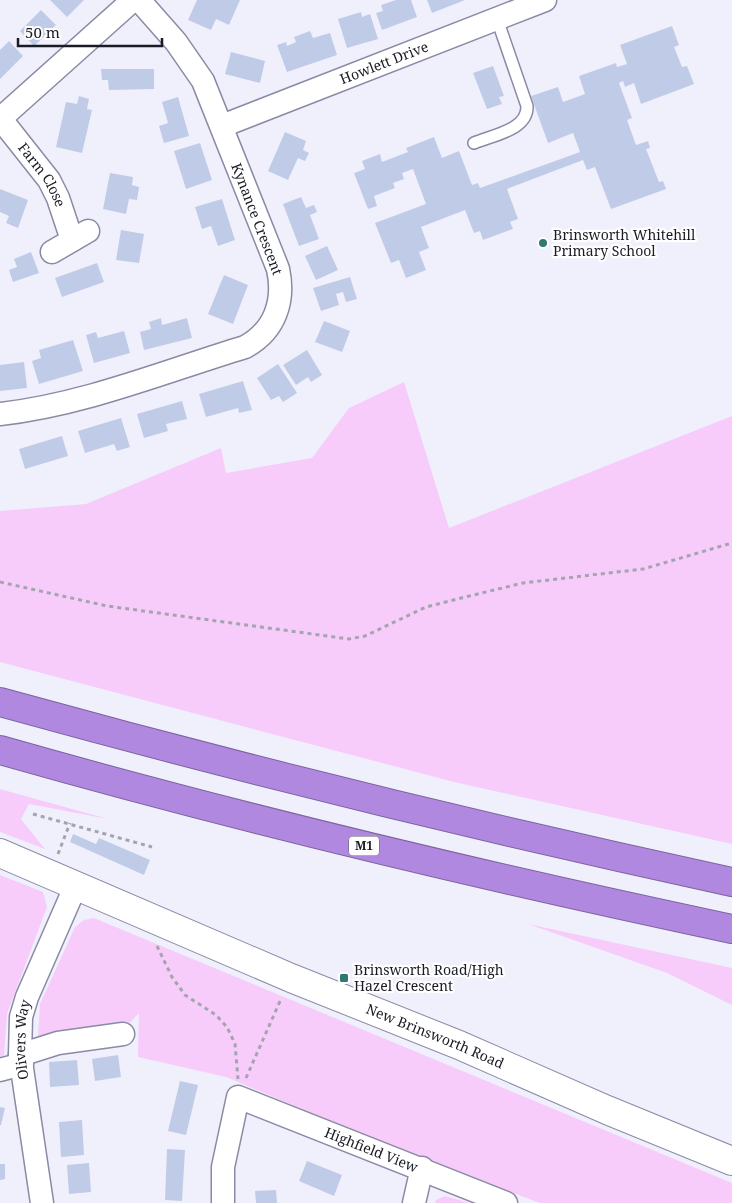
<svg xmlns="http://www.w3.org/2000/svg" width="732" height="1203" font-family="'Noto Serif',serif">
<style>
.green{fill:#f7ccfb}
.building{fill:#c0cce7}
.lines{fill:none;stroke-linecap:round;stroke-linejoin:round}
.service-casing{stroke:#8a8aa5;stroke-width:14}
.minor-casing{stroke:#8a8aa5;stroke-width:25}
.secondary-casing{stroke:#8a8aa5;stroke-width:30}
.motorway-casing{stroke:#7c629f;stroke-width:30}
.path{stroke:#a4a4af;stroke-width:3;stroke-dasharray:4 4;stroke-linecap:butt}
.service{stroke:#fff;stroke-width:11}
.minor{stroke:#fff;stroke-width:22}
.secondary{stroke:#fff;stroke-width:28}
.motorway{stroke:#b088e0;stroke-width:28}
.poi-dot{fill:#2f7874;stroke:#fefefe;stroke-width:2}
.labels{text-anchor:middle;stroke-width:4.5;stroke-linejoin:round;paint-order:stroke}
.shield{fill:#fefefe;stroke:#5f5f66;stroke-width:1}
.shield-label{font-size:12px;font-weight:bold;fill:#1b1b25}
.street-label{font-size:14px;fill:#1b1b25;stroke:#fefefe}
.poi-label{font-size:14px;fill:#1b1b25;stroke:#fefefe;text-anchor:start}
</style>
<rect width="100%" height="100%" fill="#f0f0fc"/>
<path class="green" d="M404 382 449 528 732 416V844L454 782 0 662V511L86 504 221 448 226 473 312 458 349 408Z
M0 789 108 819 29 804 21 819 45 849 0 832Z
M0 875 43 892 47 907 7 1014 4 1056 0 1057Z
M94 918 732 1183V1203H540L408 1154 226 1077 138 1057 139 1013 122 1031 38 1036 40 1004 75 927 84 920Z
M528 924 732 968V1005L667 973Z
M445 1196 470 1203H435L436 1200Z"/>
<path class="building" d="M50 0H84L67 17Z
M197 0H240L229 25 216 19 211 30 188 20Z
M396 0H411L417 17 382 30 376 13 383 11 381 5Z
M427 0H465L432 13Z
M41 10 56 25 34 46 20 31Z
M361 12 362 17 370 14 378 39 347 48 338 19Z
M672 26 679 45 674 47 682 67 687 66 694 84 641 104 634 83 625 87 623 81 619 83 632 118 627 120 636 145 648 141 650 148 646 149 659 182 663 181 666 189 611 209 595 167 587 170 583 160 507 189 518 219 510 222 513 229 483 240 480 231 474 233 465 210 421 227 429 248 419 252 426 270 406 278 399 260 391 263 375 223 426 204 413 169 402 173 404 179 393 183 395 188 374 196 377 206 368 209 354 173 365 169 362 161 380 154 382 162 408 152 406 148 434 137 442 158 459 151 472 185 478 183 480 188 580 152 573 133 548 143 531 96 558 87 563 102 585 94 579 76 616 63 617 67 627 64 620 45Z
M310 31 313 38 330 33 337 55 287 72 277 45 286 42 287 46 296 42 294 37Z
M9 41 23 56 0 79V50Z
M231 52 265 61 260 83 225 74Z
M493 66 504 96 499 97 502 104 487 109 473 73Z
M101 69H154V89L109 90 108 80H102Z
M79 96 89 99 87 109 92 110 82 153 56 147 66 102 77 104Z
M178 97 189 136 164 143 159 126 168 123 162 102Z
M285 132 306 141 303 150 309 153 305 161 298 158 288 180 268 171Z
M200 143 212 180 186 189 174 151Z
M110 173 133 177 132 185 139 187 137 200 129 199 126 214 103 209Z
M0 189 28 200 18 228 6 223 9 216 0 212Z
M301 197 306 208 314 205 317 212 310 215 319 239 299 246 283 204Z
M222 199 235 240 218 246 211 226 202 229 195 207Z
M121 230 144 234 139 263 116 260Z
M327 246 338 270 316 280 305 256Z
M31 252 39 273 13 282 9 270 17 267 14 259Z
M97 263 104 282 62 297 55 278Z
M224 275 248 285 233 324 208 314Z
M350 277 357 299 346 302 343 292 336 294 339 305 321 311 313 288Z
M161 318 162 325 187 318 192 338 144 350 140 332 151 329 149 322Z
M324 321 350 331 342 352 315 342Z
M124 331 130 353 94 363 86 335 96 332 98 338Z
M73 340 83 371 39 384 32 361 41 358 39 350Z
M307 350 322 375 311 382 308 377 296 385 283 365Z
M24 362 27 388 0 391V365Z
M278 364 297 393 283 402 279 396 271 400 257 378Z
M243 381 252 410 239 413 238 408 206 417 199 394Z
M182 401 187 419 166 424 168 431 144 438 137 414Z
M121 418 130 447 117 451 114 444 85 453 78 431Z
M62 436 68 456 25 469 19 449Z
M73 834 96 844 99 838 150 860 144 875 70 842Z
M118 1055 121 1077 95 1081 92 1059Z
M77 1060 79 1085 50 1087 49 1062Z
M180 1081 198 1085 186 1135 168 1131Z
M0 1107 5 1108 1 1125H0Z
M82 1120 84 1155 61 1157 59 1122Z
M167 1149 185 1150 182 1201 165 1200Z
M307 1161 342 1175 334 1196 299 1181Z
M89 1163 91 1192 69 1194 67 1165Z
M0 1164H5V1179L0 1180Z
M276 1190 277 1203H256L255 1191Z"/>
<g class="lines">
<defs>
<path id="service" d="M474 143C493 135 528 130 527 106L497 19"/>
<g id="minor">
<path id="s1" d="M0 118 49 180 58 198 72 240"/>
<path d="M0 119 133 0"/>
<path id="s2" d="M222 126 545 0"/>
<path d="M52 252 88 231"/>
<path d="M0 414C83 405 166 371 245 347 275 331 285 301 278 269L203 81 176 42 139 0"/>
<path d="M20 1055 58 1043 123 1034"/>
<path d="M0 1070 22 1064"/>
<path id="s3" d="M42 1203 20 1055 21 1017 27 997 76 885"/>
<path id="s4" d="M223 1203V1167L238 1097 506 1203"/>
<path d="M414 1203 422 1168"/>
</g>
<g id="secondary">
<path id="s5" d="M0 853 291 978 459 1045 607 1110 732 1161"/>
</g>
<path id="motorway" d="M0 702C242 769 486 829 732 882
M0 750C242 819 486 877 732 929"/>
</defs>
<use href="#service" class="service-casing"/>
<use href="#minor" class="minor-casing"/>
<use href="#secondary" class="secondary-casing"/>
<use href="#motorway" class="motorway-casing"/>
<path class="path" d="M0 582 107 606 349 639 365 636 426 607 461 598 523 583 643 569 732 543
M33 814 152 847
M58 854 70 823
M157 946 172 977 185 995 216 1015 227 1027 235 1044 238 1079
M246 1078 281 999"/>
<use href="#service" class="service"/>
<use href="#minor" class="minor"/>
<use href="#secondary" class="secondary"/>
<use href="#motorway" class="motorway"/>
</g>
<g class="poi-dot">
<circle cx="543" cy="243" r="5"/>
<rect x="339" y="973" width="10" height="10" rx="2.5"/>
</g>
<g class="labels">
<rect class="shield" x="349" y="836.5" width="30" height="19" rx="4"/>
<g class="shield-label">
<text x="364" y="850">M1</text>
</g>
<g class="street-label">
<text dy="5" stroke="none"><textPath href="#s2" startOffset="174">Howlett Drive</textPath></text>
<text dy="5" stroke="none"><textPath href="#s1" startOffset="71">Farm Close</textPath></text>
<text transform="translate(257 219) rotate(69)" y="5">Kynance Crescent</text>
<text dy="5" stroke="none"><textPath href="#s5" startOffset="472">New Brinsworth Road</textPath></text>
<text dy="5" stroke="none"><textPath href="#s3" startOffset="165">Olivers Way</textPath></text>
<text dy="5" stroke="none"><textPath href="#s4" startOffset="251">Highfield View</textPath></text>
</g>
<g class="poi-label">
<text x="553" y="240">Brinsworth Whitehill<tspan x="553" dy="16">Primary School</tspan></text>
<text x="354" y="975">Brinsworth Road/High<tspan x="354" dy="16">Hazel Crescent</tspan></text>
</g>
</g>
<path d="M18 38v8h144v-8" fill="none" stroke="#1b1b25" stroke-width="2.5"/>
<text x="25" y="38" font-size="15" fill="#1b1b25" stroke="#fefefe" stroke-width="4" paint-order="stroke">50 m</text>
</svg>
